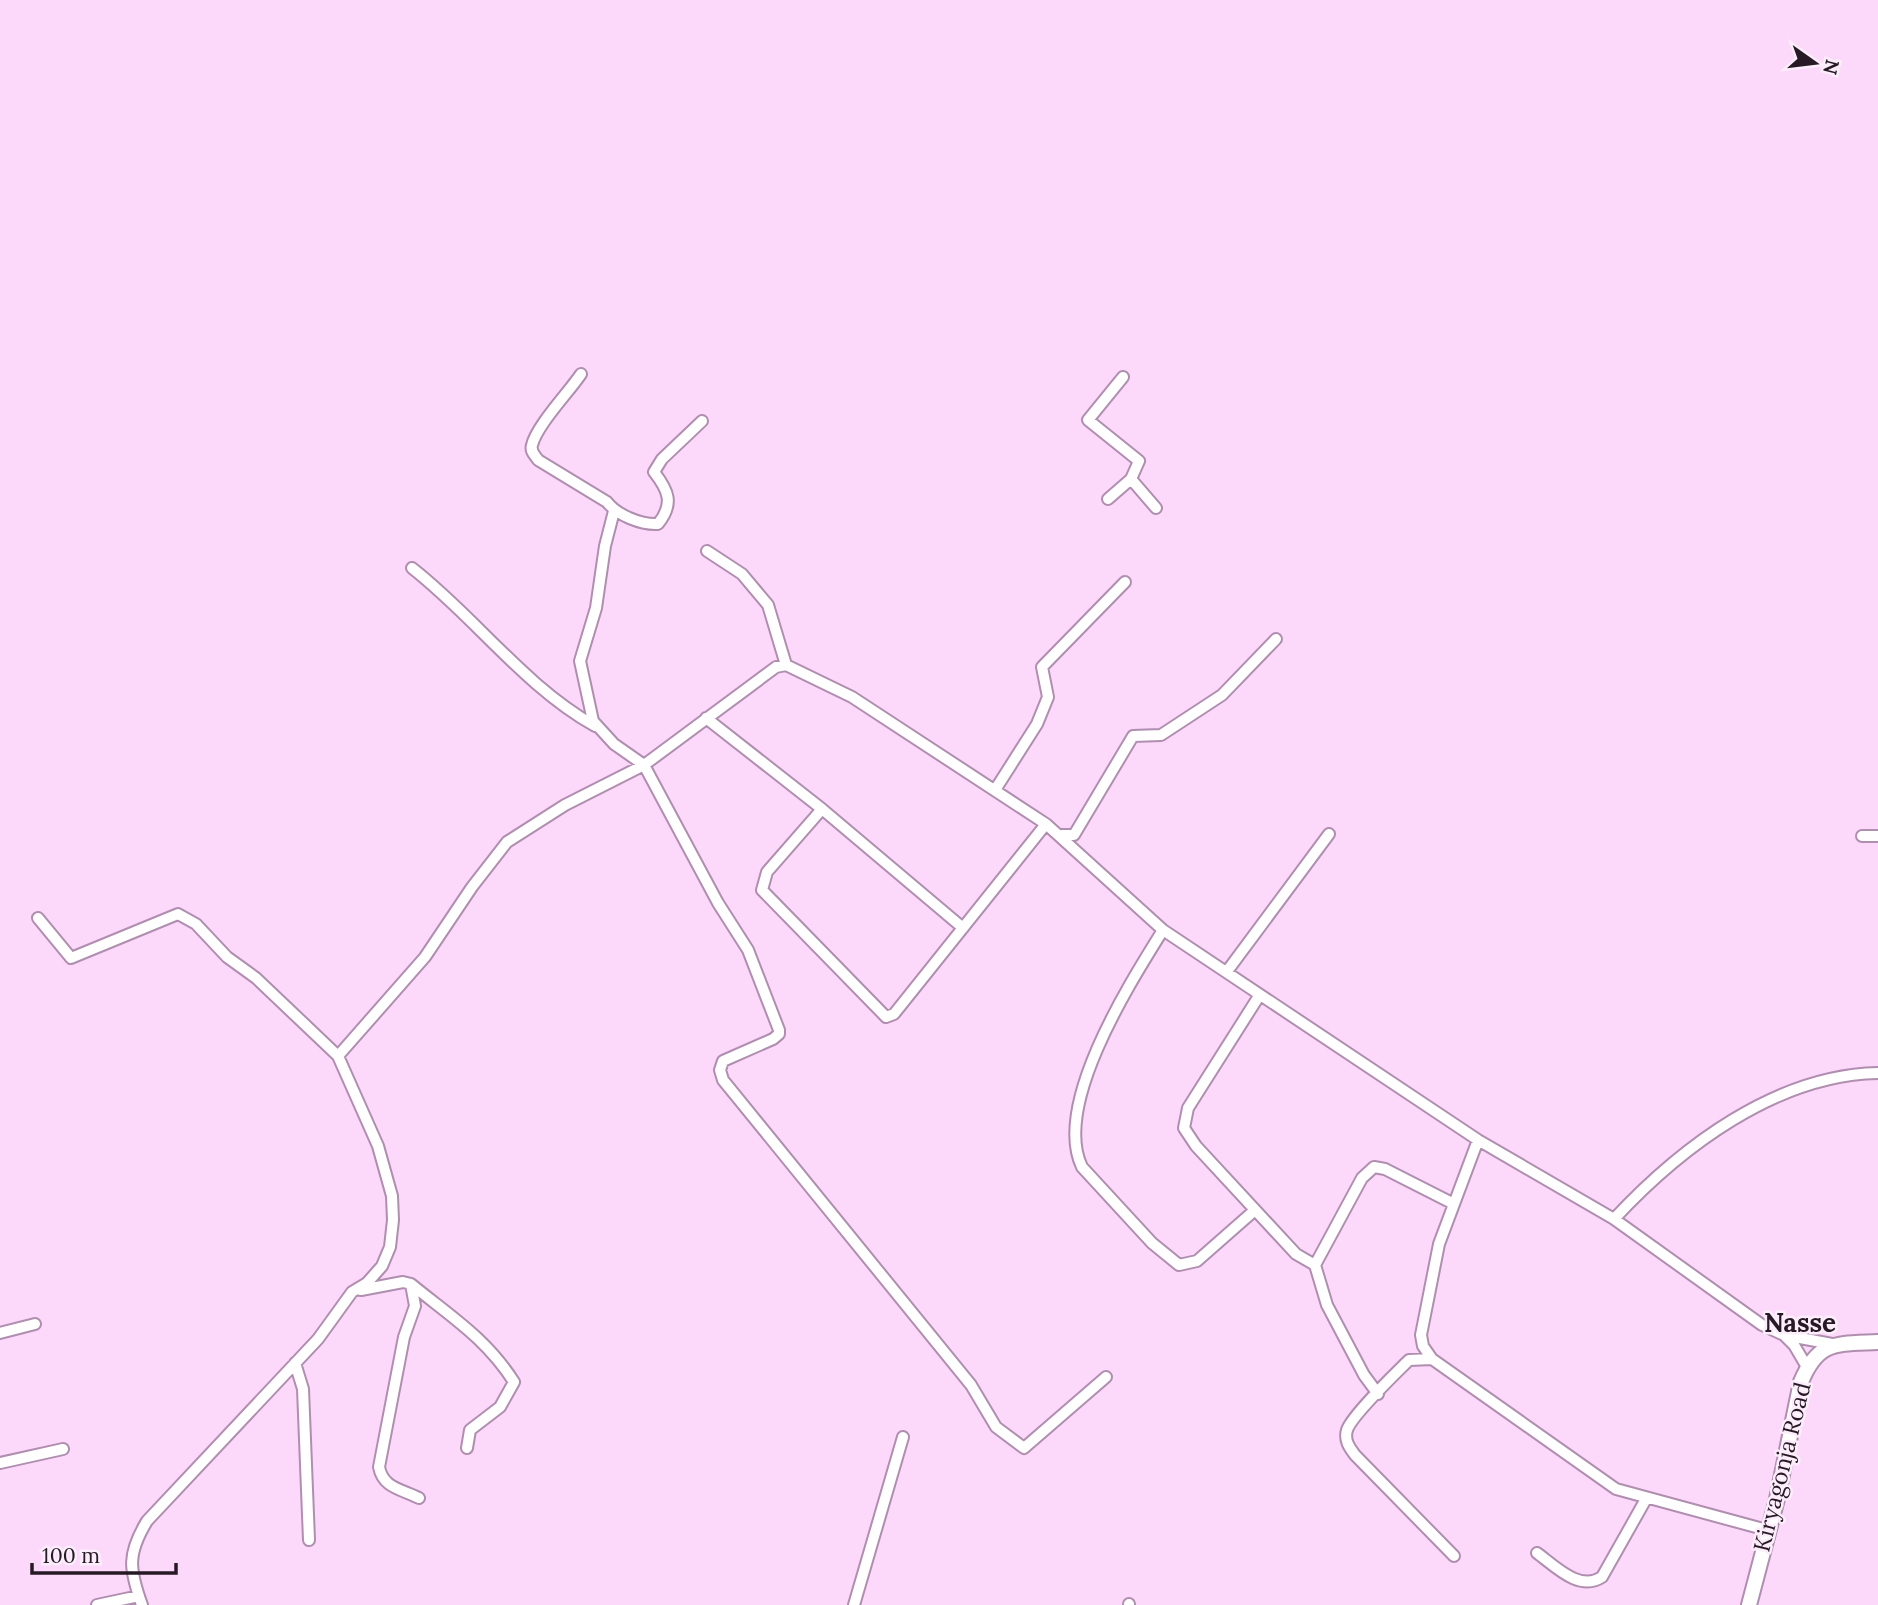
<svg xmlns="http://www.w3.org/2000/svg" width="1878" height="1605" font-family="Lora,serif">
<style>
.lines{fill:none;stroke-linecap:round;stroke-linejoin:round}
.minor-casing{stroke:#b08eaf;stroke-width:14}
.tertiary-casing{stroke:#b08eaf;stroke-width:18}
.minor{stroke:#fff;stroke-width:10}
.tertiary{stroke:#fff;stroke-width:14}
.labels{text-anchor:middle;stroke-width:5;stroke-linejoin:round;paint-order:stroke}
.street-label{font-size:23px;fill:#271a26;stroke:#fcedfb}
.quarter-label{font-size:26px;font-weight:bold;fill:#271a26;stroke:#fcedfb}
</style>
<rect width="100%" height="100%" fill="#fcd8fb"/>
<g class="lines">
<defs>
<path id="minor" d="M581 374C569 392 537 425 532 445 530 452 535 455 538 460L607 502C617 515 641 525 658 524 674 504 669 491 654 472L662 459 702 421
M1131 479 1156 508
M1108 499 1131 479 1139 461 1088 420 1123 377
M614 511 605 546 596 608 580 661 593 721 614 744 644 765 718 903 748 950 779 1030V1034L773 1039 723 1061 720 1070 723 1080 971 1385 996 1427 1024 1448 1106 1377
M707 551 742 574 768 605 786 665
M412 568C476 618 524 686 595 726
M706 718 822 809 963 928
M995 790 1037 724 1048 697 1042 667 1125 582
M822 809 767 872 762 890 886 1017 894 1014 1046 824
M1062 835H1074L1133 736 1161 735 1222 695 1276 639
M1862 836H1878
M38 918 71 958 178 914 196 924 227 957 256 978 338 1056 378 1146 392 1196 393 1220 390 1247 382 1266 367 1283 352 1292 318 1339 147 1521C127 1554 129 1569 142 1605
M1163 930C1130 983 1052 1105 1082 1167L1152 1243 1179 1265 1197 1261 1255 1210
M1228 970 1329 834
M1259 996 1188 1108 1184 1128 1196 1146 1296 1254 1315 1265 1327 1305 1364 1375 1378 1394
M338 1056 425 957 472 887 507 842 565 805 644 765 776 667 786 665 852 697 1046 824 1163 930 1478 1140 1614 1219 1762 1325 1784 1335 1832 1344
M1478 1140 1439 1244 1421 1335 1423 1346 1432 1359 1616 1489 1767 1530
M1614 1219C1681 1147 1776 1075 1878 1073
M1315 1265 1362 1178 1374 1167 1385 1169 1452 1203
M411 1284 415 1306 404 1337 379 1467C383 1488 401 1489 419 1498
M361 1290 403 1282 411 1284C450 1316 486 1338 514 1382L500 1407 470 1430 467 1448
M0 1333 35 1324
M1784 1335 1794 1345 1807 1367
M1432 1359 1409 1360C1396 1373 1352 1415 1347 1430 1344 1440 1349 1447 1355 1455L1454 1556
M295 1363 303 1389 309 1540
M0 1463 63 1449
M1537 1553C1555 1566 1579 1592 1602 1577L1646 1499
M97 1605 139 1596
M854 1605 903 1437
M1129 1605V1604"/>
<path id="tertiary" d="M1749 1605 1777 1499 1801 1382C1818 1340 1837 1344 1878 1342"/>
</defs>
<use href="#minor" class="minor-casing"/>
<use href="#tertiary" class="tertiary-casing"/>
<use href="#minor" class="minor"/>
<use href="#tertiary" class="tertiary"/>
</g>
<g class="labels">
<g class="street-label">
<text transform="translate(1782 1467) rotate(-76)" y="8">Kiryagonja Road</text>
</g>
<g class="quarter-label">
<text x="1800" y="1332">Nasse</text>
</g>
</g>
<g transform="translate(1815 63) rotate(104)" stroke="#fcedfb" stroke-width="5" paint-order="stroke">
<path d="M0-5L12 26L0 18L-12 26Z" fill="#271a26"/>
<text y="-10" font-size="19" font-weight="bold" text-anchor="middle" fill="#271a26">N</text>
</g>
<path d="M32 1563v10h144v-10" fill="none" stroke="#271a26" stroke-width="3.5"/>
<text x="42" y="1563" font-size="21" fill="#271a26" stroke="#fcedfb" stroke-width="5" paint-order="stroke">100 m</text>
</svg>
